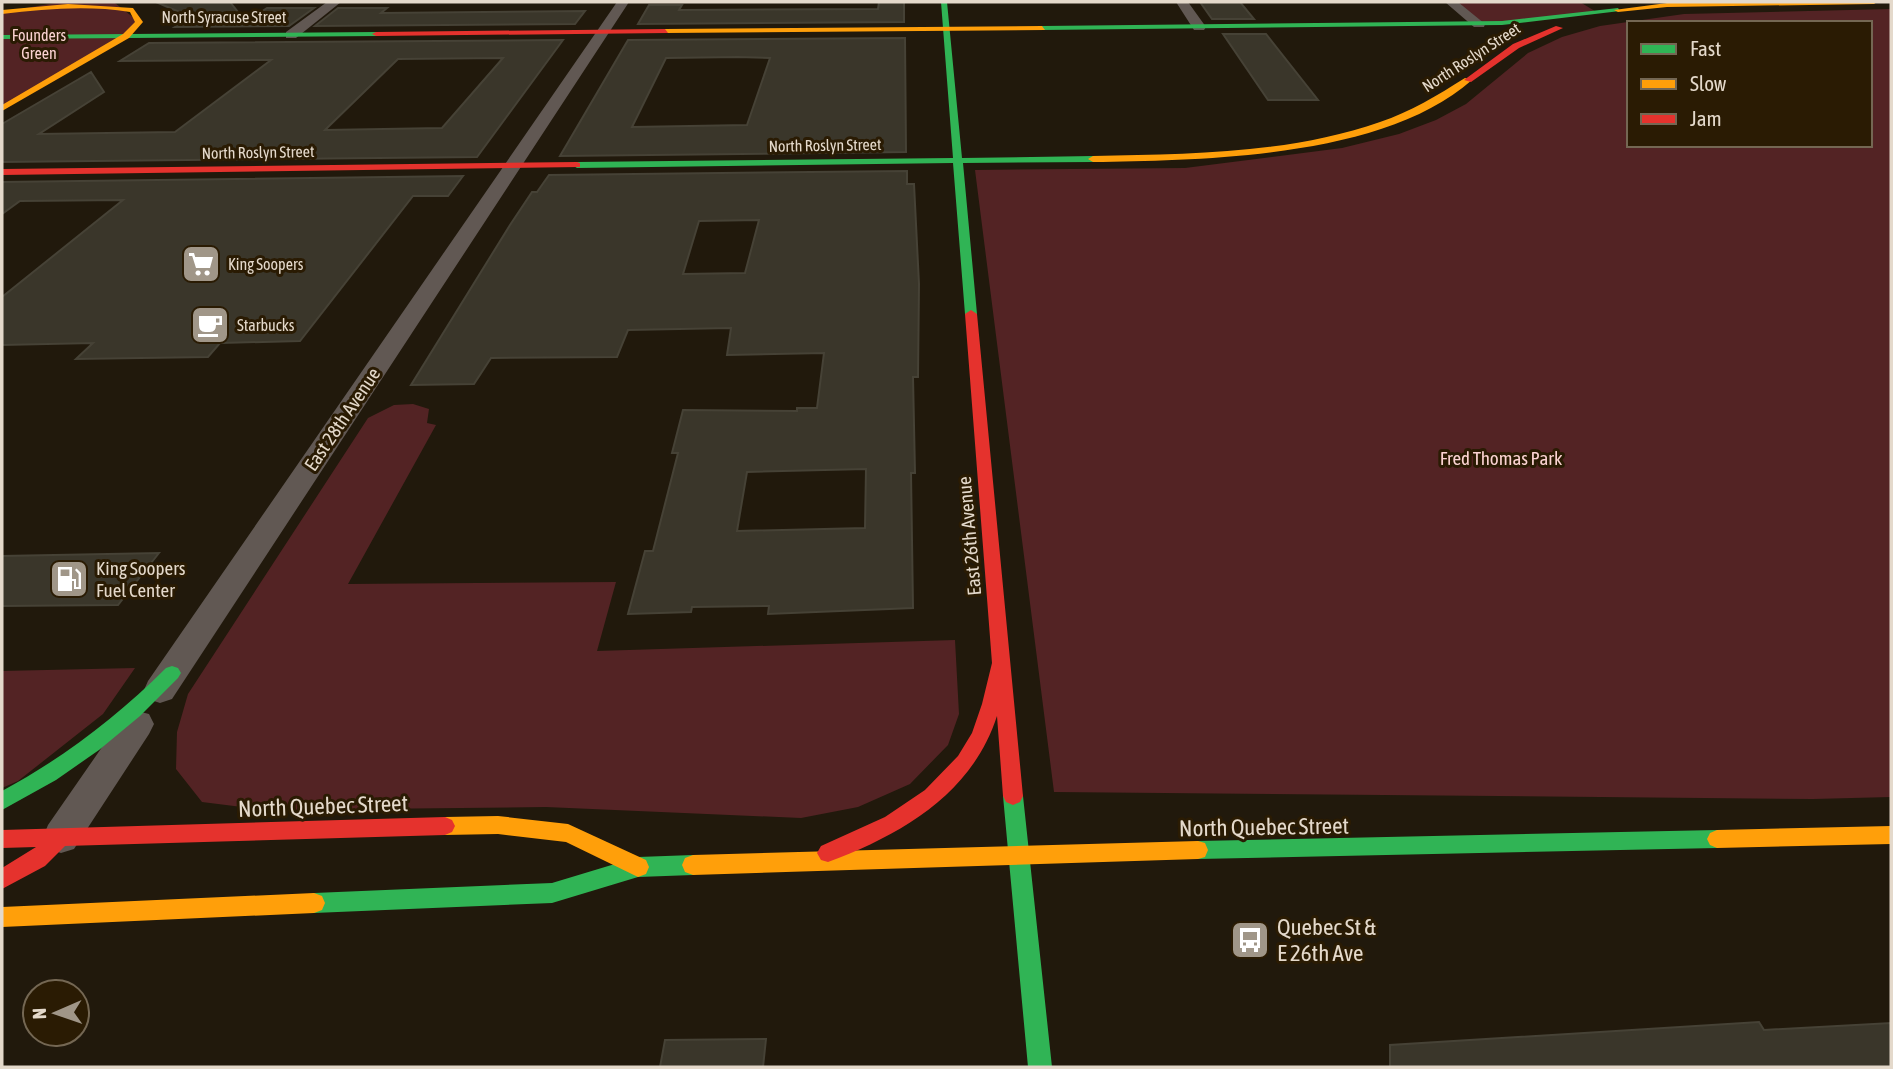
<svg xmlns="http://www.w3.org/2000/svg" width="1893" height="1069" font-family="'Asap Condensed',sans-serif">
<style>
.green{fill:#532324;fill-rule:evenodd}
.building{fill:#3a362a;stroke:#464236;stroke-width:2;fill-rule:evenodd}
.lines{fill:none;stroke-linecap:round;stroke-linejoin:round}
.street{fill:#615853;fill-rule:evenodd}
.fast{fill:#30b455;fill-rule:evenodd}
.slow{fill:#ff9f0a;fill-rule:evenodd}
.jam{fill:#e5322d;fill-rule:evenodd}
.labels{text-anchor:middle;stroke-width:6;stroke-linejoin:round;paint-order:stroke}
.far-street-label{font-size:16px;fill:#e4d9cb;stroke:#2a1b03}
.far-park-label{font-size:16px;fill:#fbd3d2;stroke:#2a1b03}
.far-poi-label{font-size:16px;fill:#e4d9cb;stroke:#2a1b03;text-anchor:start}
.street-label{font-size:19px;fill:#e4d9cb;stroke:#2a1b03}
.park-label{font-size:19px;fill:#fbd3d2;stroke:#2a1b03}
.poi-label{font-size:19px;fill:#e4d9cb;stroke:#2a1b03;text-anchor:start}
.near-street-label{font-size:23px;fill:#e4d9cb;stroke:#2a1b03}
.near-poi-label{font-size:23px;fill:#e4d9cb;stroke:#2a1b03;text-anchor:start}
</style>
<rect width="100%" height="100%" fill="#21190c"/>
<path class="green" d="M61 2H118L115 3 139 22 126 36 2 108V12Z
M1450 2H1580L1598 13 1479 24Z
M1891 9V797L1813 799 1054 792 975 170 1185 168 1342 148 1399 134 1436 120 1466 104 1528 53 1562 37 1600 26 1684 14ZM1629 23H1870V145H1629Z
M413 404 429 409 427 423 436 425 348 584 616 582 597 651 955 640 959 714 948 745 910 784 858 807 801 818 546 807 265 810 202 802 176 769 177 732 188 694 368 418 394 405Z
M135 668 103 714 18 781 2 788V671Z"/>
<path class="building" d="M156 2H230L246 22 267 8H314L289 26 175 27 191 17Z
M879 2H904V22L638 24 649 5H682L679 10 878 9Z
M1200 2H1240L1254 19H1212Z
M338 8H387L381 13 585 11 575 24 315 26Z
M1223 34H1266L1318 100H1268Z
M905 38 906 152 560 156 628 40ZM738 57 770 58 747 125 632 127 666 58Z
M563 40 477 157 2 162V124L91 72 104 92 39 134 175 132 271 60 120 61 149 43ZM503 58 442 128 325 130 398 59Z
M907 171V184H914L919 284 918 377H913L915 473H911L913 608 768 614 769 606 692 607 691 612 628 614 645 551H653L678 453H672L683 410 797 411V408H817L824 353 727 355 731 328 628 330 617 357 491 358 474 384 411 385 510 225 532 192H537L549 175ZM759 220 745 273 683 274 699 221ZM866 469 865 528 737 531 747 472Z
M463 176 448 196H413L300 341 220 343 208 357 76 359 93 343 2 345V297L123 200 20 201 2 214V182Z
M159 553 118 605 2 606V556Z
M1759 1022 1764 1030 1891 1023V1067H1390V1045Z
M766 1039 763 1067H660L665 1040Z"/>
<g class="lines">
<path class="street" d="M327 2H341L296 38H286V32Z
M617 2H629L172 699 160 703 148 699 144 690 148 681Z
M1176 2H1188L1206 27 1204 30H1194Z
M1445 2H1458L1485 24 1484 27H1474Z
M137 711 149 714 154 724 149 734 74 849 61 853 48 849 43 837 48 825 125 714Z"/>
<path class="fast" d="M941 2H947L962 158 1093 156 1098 159 1093 162 963 163 977 314 975 317H967L965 314 953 163 577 168 572 165 577 162 953 158Z
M1618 8 1620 11 1502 25 1042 30 1038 28 1042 26 1502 21Z
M376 32 379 36 2 39V35Z
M172 666 178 668 181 673 178 678 140 716 99 750 56 780 2 810V791C63 758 117 717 166 668Z
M1013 787 1020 790 1023 796 1052 1067H1028L1003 796 1006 790Z
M1717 830 1724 833 1727 839 1724 845 1717 848 1198 859 1191 857 1188 850 1191 843 1198 841Z
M693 855 701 858 704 865 701 872 693 875 638 877 552 903 314 913 306 910 303 903 306 896 314 893 552 883 638 857Z"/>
<path class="slow" d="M1877 2 1874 4 1667 7 1618 12 1614 10 1667 3Z
M68 4 133 8 143 22 129 38 2 111V105L123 34 135 22 130 12C87 5 45 9 2 14V10Z
M1042 26 1045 30 665 33 661 31 665 29Z
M1465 78 1472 80C1384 158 1205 160 1093 162L1088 159 1093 156C1189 154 1288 154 1380 122 1410 112 1438 95 1465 78Z
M498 816 568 824 646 860 649 867 646 874 638 877 566 842 498 834 445 835 438 832 435 826 438 820 445 817Z
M1891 826V844L1717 848 1710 845 1707 839 1710 833 1717 830Z
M1198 841 1205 843 1208 850 1205 857 1198 859 693 875 685 872 682 865 685 858 693 855Z
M314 893 322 896 325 903 322 910 314 913 2 927V907Z"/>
<path class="jam" d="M1556 26 1563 28 1519 48 1471 82 1464 80 1513 44Z
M665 29 668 33 376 36 372 34 376 32Z
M577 162 580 163V167L2 175V169Z
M971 310 977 314 1023 796 1020 802 1013 805 1006 802 1003 796 997 716C972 794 901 835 828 862L821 860 817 853 821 846 885 817 925 790 958 756 972 733 982 704 992 663 965 314Z
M445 817 452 820 455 826 452 832 445 835 65 846 45 866 2 889V868L36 847 2 848V830Z"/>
</g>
<defs>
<symbol id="supermarket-square" viewBox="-11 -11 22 22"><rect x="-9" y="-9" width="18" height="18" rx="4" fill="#a09688" stroke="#2a1b03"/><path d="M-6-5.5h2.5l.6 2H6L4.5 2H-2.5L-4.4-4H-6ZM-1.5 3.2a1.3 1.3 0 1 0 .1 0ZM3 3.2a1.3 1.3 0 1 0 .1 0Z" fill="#fff"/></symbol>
<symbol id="cafe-square" viewBox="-11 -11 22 22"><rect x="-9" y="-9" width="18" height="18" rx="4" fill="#a09688" stroke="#2a1b03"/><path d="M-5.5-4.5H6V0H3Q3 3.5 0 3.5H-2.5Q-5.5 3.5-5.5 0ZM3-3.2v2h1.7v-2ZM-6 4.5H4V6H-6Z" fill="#fff"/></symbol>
<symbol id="fuel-square" viewBox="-11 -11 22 22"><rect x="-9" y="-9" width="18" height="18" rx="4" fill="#a09688" stroke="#2a1b03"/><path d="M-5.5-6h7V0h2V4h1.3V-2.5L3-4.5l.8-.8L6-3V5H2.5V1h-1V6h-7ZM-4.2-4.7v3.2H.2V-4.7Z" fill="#fff"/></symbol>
<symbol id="bus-square" viewBox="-11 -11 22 22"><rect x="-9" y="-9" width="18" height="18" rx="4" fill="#a09688" stroke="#2a1b03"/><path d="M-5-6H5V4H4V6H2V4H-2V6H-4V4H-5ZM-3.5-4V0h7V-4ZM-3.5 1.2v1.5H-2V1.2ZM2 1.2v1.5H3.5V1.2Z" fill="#fff"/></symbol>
</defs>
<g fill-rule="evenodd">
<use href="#supermarket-square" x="179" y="242" width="44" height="44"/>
<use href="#cafe-square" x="188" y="303" width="44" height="44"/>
<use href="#fuel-square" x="47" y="557" width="44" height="44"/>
<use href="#bus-square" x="1228" y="918" width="44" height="44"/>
</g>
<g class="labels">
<g class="far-street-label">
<text x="224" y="23">North Syracuse Street</text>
<text transform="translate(1471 57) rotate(-33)" y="6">North Roslyn Street</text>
<text transform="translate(825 145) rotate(-1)" y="6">North Roslyn Street</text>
<text transform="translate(258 152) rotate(-1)" y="6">North Roslyn Street</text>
</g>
<g class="far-park-label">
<text x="39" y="41">Founders<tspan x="39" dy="18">Green</tspan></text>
</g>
<g class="far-poi-label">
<text x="228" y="270">King Soopers</text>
<text x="237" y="331">Starbucks</text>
</g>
<g class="street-label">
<text transform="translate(342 419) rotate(-56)" y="7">East 28th Avenue</text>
<text transform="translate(969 536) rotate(-95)" y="7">East 26th Avenue</text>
</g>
<g class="park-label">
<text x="1501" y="465">Fred Thomas Park</text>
</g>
<g class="poi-label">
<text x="96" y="575">King Soopers<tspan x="96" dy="22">Fuel Center</tspan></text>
</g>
<g class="near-street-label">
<text transform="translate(323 806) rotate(-2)" y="8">North Quebec Street</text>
<text transform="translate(1264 827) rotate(-1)" y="8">North Quebec Street</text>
</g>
<g class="near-poi-label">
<text x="1277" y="935">Quebec St &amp;<tspan x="1277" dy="26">E 26th Ave</tspan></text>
</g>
</g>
<rect width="1893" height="1069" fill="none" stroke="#e4d9cb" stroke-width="7"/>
<rect x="1627" y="21" width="245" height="126" fill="#2a1b03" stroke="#746753" stroke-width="2"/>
<rect x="1641" y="44" width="35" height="10" fill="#30b455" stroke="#746753" stroke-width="2"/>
<text x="1690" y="56" font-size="21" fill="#e4d9cb">Fast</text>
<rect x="1641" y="79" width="35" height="10" fill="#ff9f0a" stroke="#746753" stroke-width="2"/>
<text x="1690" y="91" font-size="21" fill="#e4d9cb">Slow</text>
<rect x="1641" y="114" width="35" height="10" fill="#e5322d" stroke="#746753" stroke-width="2"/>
<text x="1690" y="126" font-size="21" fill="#e4d9cb">Jam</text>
<g transform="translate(56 1013) rotate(268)"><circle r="33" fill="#2a1b03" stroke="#746753" stroke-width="2"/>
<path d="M0-5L12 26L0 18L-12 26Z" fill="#a09688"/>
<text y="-10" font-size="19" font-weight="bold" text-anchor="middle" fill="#e4d9cb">N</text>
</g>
</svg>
